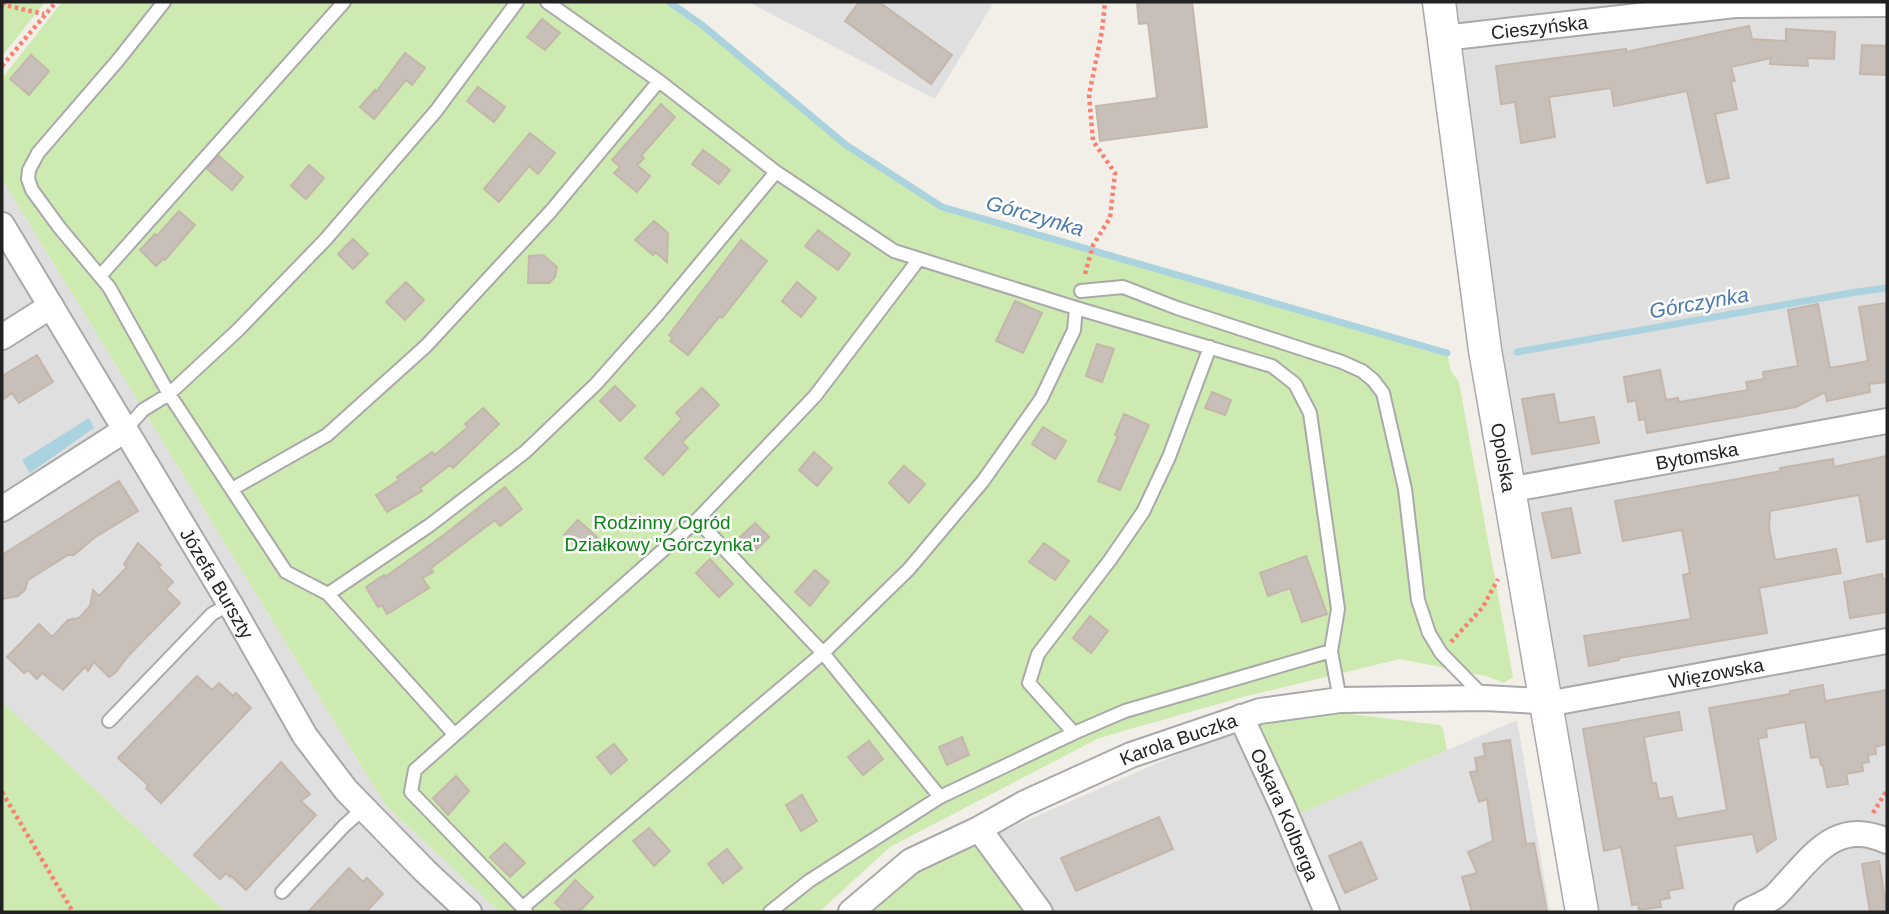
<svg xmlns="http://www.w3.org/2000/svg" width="1889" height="914" font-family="Arial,sans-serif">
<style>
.residential{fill:#e0dfdf}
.grass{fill:#cdebb0}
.water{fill:#aad3df}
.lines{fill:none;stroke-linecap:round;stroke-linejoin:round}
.stream{stroke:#aad3df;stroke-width:7}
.building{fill:#c7bfb8;stroke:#c4b6ab;stroke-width:2}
.service-casing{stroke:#a9a9a9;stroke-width:16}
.minor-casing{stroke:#a9a9a9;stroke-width:28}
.tertiary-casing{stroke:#a9a9a9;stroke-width:35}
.path{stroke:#fa8072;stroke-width:4.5;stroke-dasharray:3.5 3.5;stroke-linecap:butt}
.service{stroke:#fff;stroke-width:12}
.minor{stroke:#fff;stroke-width:24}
.tertiary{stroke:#fff;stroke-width:32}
.labels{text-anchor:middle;stroke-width:5;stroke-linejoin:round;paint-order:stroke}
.street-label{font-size:19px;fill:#222;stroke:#fff}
.park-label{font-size:19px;fill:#0c8416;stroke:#fff}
.water-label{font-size:21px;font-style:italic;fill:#4a7aab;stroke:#fff}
</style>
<rect width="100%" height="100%" fill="#f2efe9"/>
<path class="residential" d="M748 2H994L935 99Z
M1444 2H1887V912H1580Z
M2 179 386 806 500 912H226L2 702Z
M1517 720 1550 912H1051L996 834 1251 722 1294 816Z"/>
<path class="grass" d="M2 2H45L2 56Z
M62 2H669L702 25 846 145 942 207 1447 353 1451 371 1459 382 1513 677 1504 683 1486 676 1400 659 1239 698 1099 738 890 847 819 912H500L386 806 2 179V78Z
M2 702 226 912H2Z
M1317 710 1440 725 1443 729 1447 750 1294 816 1259 733 1262 719Z
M996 834 1051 912H868L910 873Z"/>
<path class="water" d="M89 418 94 428 30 473 22 460Z"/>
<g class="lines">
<path class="stream" d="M669 2 702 25 846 145 942 207 1447 353
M1517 352 1856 292 1887 288"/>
</g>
<path class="building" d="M859 2H879L952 55 931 84 845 21Z
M1137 2H1192L1207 127 1100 141 1096 106 1157 98 1148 23 1139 24Z
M542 19 560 33 545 50 527 37Z
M1749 26 1752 39 1786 41V29L1835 32 1834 59 1807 58 1808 66 1770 64 1771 58 1731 67 1735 81 1731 82 1737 109 1715 114 1729 178 1707 183 1687 91 1614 106 1611 88 1549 97 1555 137 1521 143 1515 102 1501 104 1496 66 1626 49V52Z
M1862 45 1887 46V75L1860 74Z
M405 53 425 68 412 85 406 80 374 119 360 107 375 90 376 92Z
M31 55 49 71 29 95 10 79Z
M478 87 505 107 494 122 467 101Z
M661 104 675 117 641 156 644 158 637 165 650 176 637 192 614 173 620 167 612 160Z
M530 133 555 153 538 174 529 166 499 202 484 189Z
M703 150 730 170 719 184 692 164Z
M219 156 243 177 232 190 207 169Z
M309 165 324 178 306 199 291 186Z
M179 211 195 225 165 260 163 259 156 266 140 250 155 234 157 236Z
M654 221 668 233 667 262 655 252 653 255 635 240Z
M818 230 850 254 838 270 805 246Z
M353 239 368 254 353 269 338 254Z
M741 240 767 261 722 318 720 316 688 355 670 341 673 338 669 335Z
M543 255 557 267 555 277 549 283H528L529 256Z
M406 282 424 300 405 320 386 302Z
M797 282 816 298 801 317 782 301Z
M1015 301 1042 313 1023 353 996 341Z
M1887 303V382L1869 384 1870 392 1827 401 1825 392 1796 407 1647 433 1645 419 1639 420 1636 400 1628 402 1624 377 1660 370 1666 400 1678 398 1679 402 1748 390 1746 382 1764 379 1763 372 1798 366 1788 310 1818 304 1830 368 1868 361 1859 307Z
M1097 344 1114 349 1102 382 1086 376Z
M37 355 53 382 19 403 12 393 2 400V376Z
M615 386 635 406 620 421 600 401Z
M702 388 719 405 682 442 688 448 663 475 645 458 682 419 676 413Z
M1212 392 1231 400 1225 415 1205 408Z
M1554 394 1559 423 1594 417 1599 443 1532 454 1522 399Z
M483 408 499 424 453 468 450 465 420 488 422 491 387 512 376 495 399 480 397 477 432 452 435 455 468 427 465 424Z
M1124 414 1149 425 1120 490 1098 481 1118 436 1115 435Z
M1043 427 1066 441 1055 459 1032 444Z
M814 452 832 468 817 486 799 470Z
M1887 456V538L1867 542 1859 495 1770 511 1769 528 1775 560 1836 549 1841 573 1759 588 1767 633 1619 658V660L1589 666 1584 636 1691 619 1683 575 1690 573 1682 530 1623 541 1615 501 1781 471 1780 468 1803 464 1833 459 1834 467Z
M904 466 925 484 909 503 889 483Z
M119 481 138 511 94 538 74 555H68L28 580 25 590 18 596 2 599V555Z
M505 487 522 509 500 526 495 520 431 568 433 572 422 578 429 588 387 614 382 605 378 607 366 587 384 575 385 577 445 534Z
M1571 508 1580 553 1552 558 1542 513Z
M578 520 598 538 583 552 564 535Z
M755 523 769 537 754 552 740 537Z
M138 543 161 565 158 567 173 582 166 589 180 603 129 655 115 673 109 677 94 662 88 671 85 667 63 690 42 673 37 679 28 670 24 673 7 657 39 624 52 637 68 620 79 618 90 606 93 590 99 596 127 567 124 564Z
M1044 543 1069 561 1055 580 1029 562Z
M1306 556 1327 614 1302 622 1290 588 1268 596 1260 573Z
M710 559 733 584 719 597 696 573Z
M815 570 829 582 810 606 795 592Z
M1882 574 1883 579H1887V612L1850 618 1844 582Z
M1090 616 1108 631 1091 653 1073 638Z
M197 676 212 690 219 683 233 696 236 693 251 708 161 803 146 788 148 785 118 758Z
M1823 685 1825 701 1887 690V744L1875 747 1876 754 1868 755 1869 762 1862 763 1863 771 1846 774 1848 784 1827 787 1823 765H1821L1819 757 1811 758 1805 722 1766 729 1767 737 1758 739 1776 839 1757 852 1753 834 1675 846 1683 888 1668 891 1670 898 1660 900 1661 907 1639 910 1638 904 1632 905 1621 847 1604 851 1583 729 1679 712 1682 730 1644 737 1652 783H1656L1659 799 1672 797 1677 819 1727 810 1709 708 1790 694V691Z
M962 737 969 755 947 765 939 747Z
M1510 740 1526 844 1534 843 1547 912H1472L1462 877 1477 873 1468 852 1493 841 1487 799 1479 802 1470 772 1477 771 1475 758 1485 756 1483 744Z
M869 741 883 759 863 775 848 757Z
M614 744 627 760 611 774 597 757Z
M281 762 310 794 301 801 316 815 246 890 231 876 230 877 226 873 220 879 194 855Z
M456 776 469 791 448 815 433 798Z
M802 795 817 821 801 831 786 805Z
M1159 817 1173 849 1076 891 1061 858Z
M649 828 670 851 654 866 633 841Z
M1361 842 1377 879 1345 893 1329 856Z
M505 843 525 863 510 877 490 857Z
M727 849 742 868 723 883 708 864Z
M1879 861 1887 912H1870L1862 864Z
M349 868 363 882 367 878 383 894 366 912H308Z
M575 880 593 897 579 912H565L555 903Z"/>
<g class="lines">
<defs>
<path id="service" d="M164 2 119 59 38 153 29 170 28 179 32 190 59 227 109 287 169 394 286 572 328 594 454 734
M101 275 344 2
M1081 291 1123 287 1177 308 1342 362 1362 371 1373 380 1383 393 1405 489 1418 600 1429 633 1441 653 1485 698
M1076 308 1272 366 1295 384 1310 413 1338 609 1331 651 1340 700
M125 430 143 410 169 394 238 330 326 239 436 111 517 2
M232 489 327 435 426 346 551 211 659 81
M697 520 815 396 919 259
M328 594 430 525 525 452 596 384 659 313 776 172
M109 721 212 614 230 604
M1074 733 1029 683 1038 654 1110 560 1143 512 1169 457 1210 347
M282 892 344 826 364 808
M522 908 823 653 909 569 983 481 1041 399 1074 330 1076 308 894 251 776 172 659 81 547 2
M526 911 411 792 415 770 697 520 823 653 940 797
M770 912 809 881 940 797 1074 733 1125 711 1331 651"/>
<g id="minor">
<path id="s1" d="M1444 38 1735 5 1887 4"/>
<path id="s2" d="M2 225 230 604 305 736 346 790 425 871 469 912"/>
<path d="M2 337 51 306"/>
<path id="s3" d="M1508 490 1887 421"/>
<path d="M2 509 125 430"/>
<path id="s4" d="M1241 717 1282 805 1327 912"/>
<path d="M979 829 1040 912"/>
<path id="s5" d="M851 912 911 861 979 829 1025 803 1131 755 1260 711 1340 700 1485 698 1558 702 1887 641"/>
<path d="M1746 912C1755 907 1767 903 1775 896 1780 892 1785 885 1790 880 1818 849 1841 820 1887 841"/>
</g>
<g id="tertiary">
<path id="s6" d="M1439 2 1485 350 1582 912"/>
</g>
</defs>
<use href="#service" class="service-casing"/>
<use href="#minor" class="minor-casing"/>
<use href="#tertiary" class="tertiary-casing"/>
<path class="path" d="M4 2V5L44 14
M2 66 56 2
M1085 274 1093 245 1110 218 1115 173 1093 141 1089 95 1102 31 1105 2
M1451 642 1483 607 1498 579
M2 792 73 912
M1873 813 1887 790"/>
<use href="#service" class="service"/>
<use href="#minor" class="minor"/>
<use href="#tertiary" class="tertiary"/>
</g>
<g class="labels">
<g class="street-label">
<text dy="7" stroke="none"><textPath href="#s1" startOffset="96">Cieszyńska</textPath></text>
<text dy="7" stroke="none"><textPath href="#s3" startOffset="192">Bytomska</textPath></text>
<text dy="7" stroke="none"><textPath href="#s6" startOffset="460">Opolska</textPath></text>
<text dy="7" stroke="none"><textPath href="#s2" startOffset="418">Józefa Burszty</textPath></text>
<text dy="7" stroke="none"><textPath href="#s5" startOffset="919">Więzowska</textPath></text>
<text dy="7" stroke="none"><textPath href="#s5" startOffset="373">Karola Buczka</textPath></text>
<text dy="7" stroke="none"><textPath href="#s4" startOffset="107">Oskara Kolberga</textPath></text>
</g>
<g class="park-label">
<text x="662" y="529">Rodzinny Ogród<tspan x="662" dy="22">Działkowy "Górczynka"</tspan></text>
</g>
<g class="water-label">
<text transform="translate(1035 216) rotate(16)" y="7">Górczynka</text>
<text transform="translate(1699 303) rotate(-10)" y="7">Górczynka</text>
</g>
</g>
<rect width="1889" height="914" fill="none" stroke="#222222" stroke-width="7"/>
</svg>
